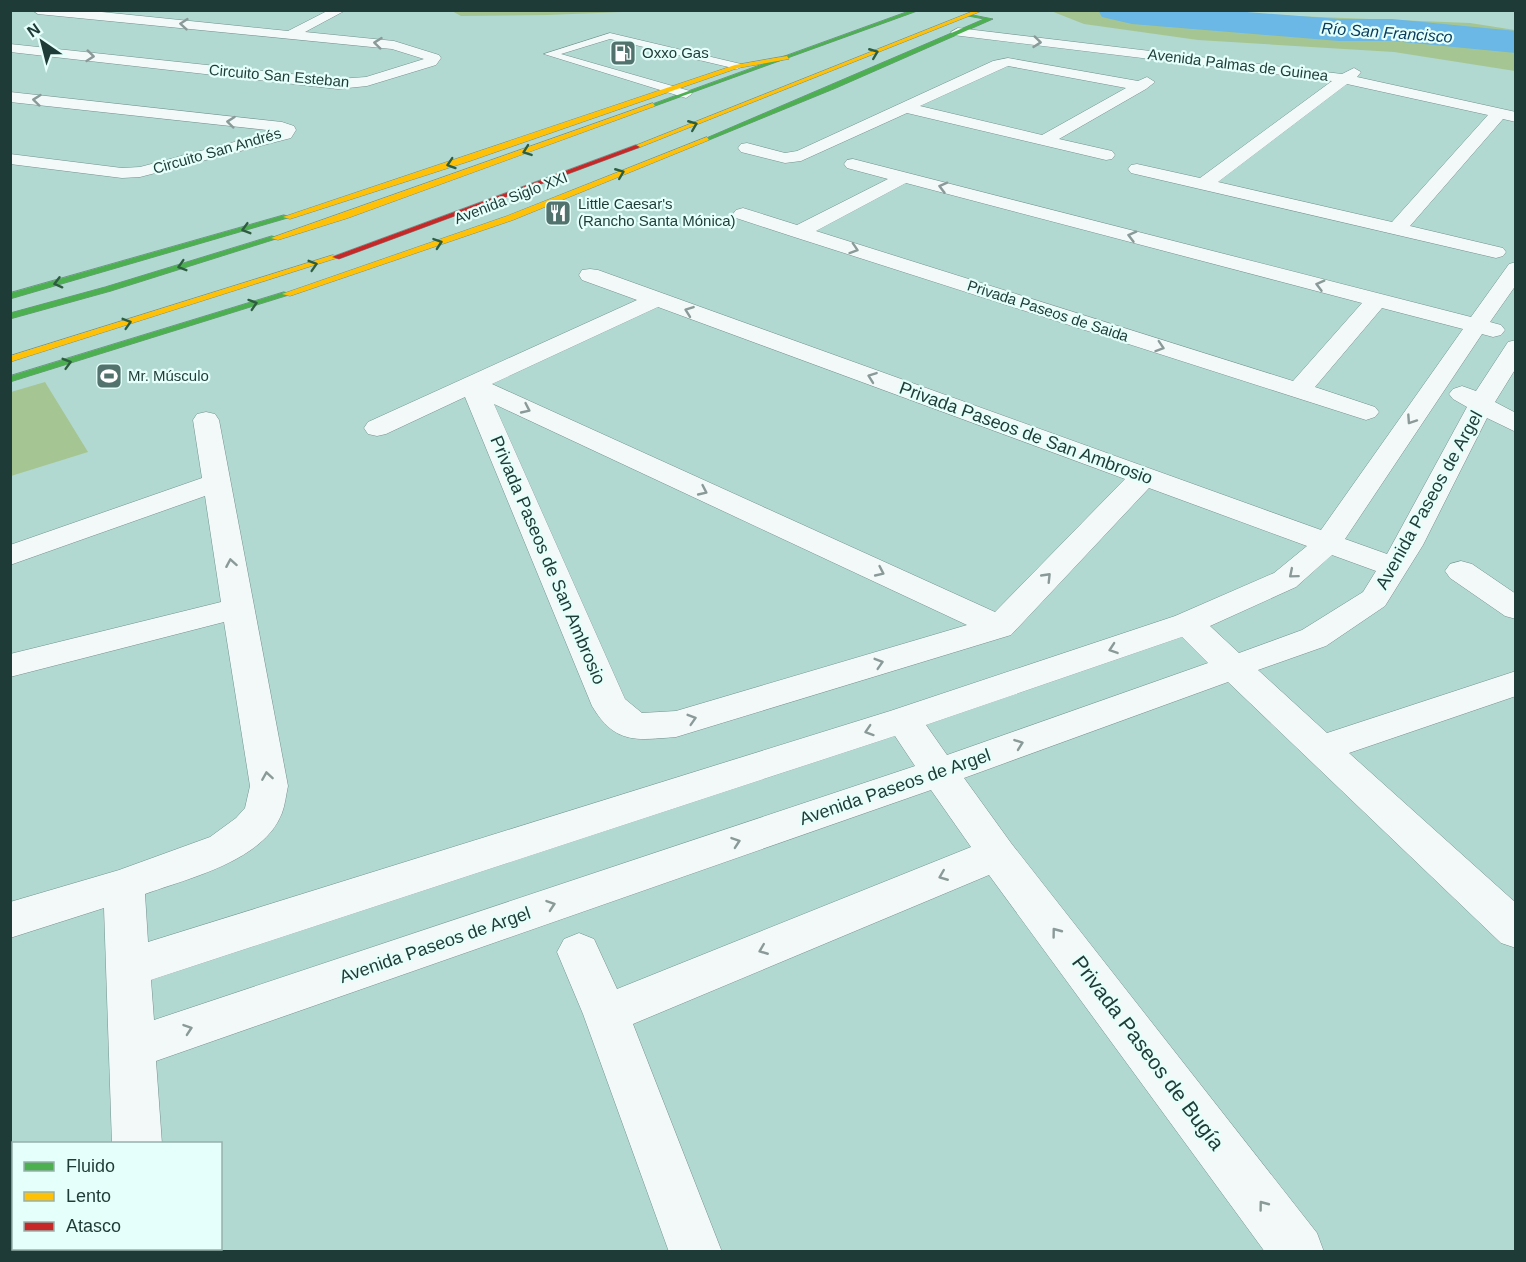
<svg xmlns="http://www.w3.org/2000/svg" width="1526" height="1262" font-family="Helvetica,sans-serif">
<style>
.green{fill:#a5c692}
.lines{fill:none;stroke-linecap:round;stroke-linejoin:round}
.river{fill:#6bb7e6;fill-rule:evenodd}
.lane-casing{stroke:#73928d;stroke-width:1}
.street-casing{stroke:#73928d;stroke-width:1}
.fast-casing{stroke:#73928d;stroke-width:1}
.slow-casing{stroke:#73928d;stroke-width:1}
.jam-casing{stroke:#73928d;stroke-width:1}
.lane{fill:#f3f9f8;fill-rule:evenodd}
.street{fill:#f3f9f8;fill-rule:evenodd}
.fast{fill:#4caf50;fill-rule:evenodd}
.slow{fill:#ffc107;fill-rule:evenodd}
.jam{fill:#c62828;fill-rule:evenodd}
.oneway{stroke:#899a98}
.oneway2{stroke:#2c5e3e}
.labels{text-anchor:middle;stroke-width:4.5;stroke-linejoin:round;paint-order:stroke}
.far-poi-label{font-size:15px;fill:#1f3b37;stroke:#e5fffa;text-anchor:start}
.far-street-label{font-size:15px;fill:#1f3b37;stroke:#e5fffa}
.far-water-label{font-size:16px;font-style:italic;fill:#093d60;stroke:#e5fffa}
.street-label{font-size:18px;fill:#1f3b37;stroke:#e5fffa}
.near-street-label{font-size:21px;fill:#1f3b37;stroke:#e5fffa}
</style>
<rect width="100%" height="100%" fill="#b2d8d2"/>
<path class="green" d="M1200 10 1218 13 1470 23 1515 30V71L1394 52 1198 40 1084 24 1051 11Z
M452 11H647L548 15 461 16Z
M45 382 88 452 11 476V392Z"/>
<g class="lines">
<path class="river" d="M1098 10H1221L1339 19H1392L1516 31V53L1392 41H1339L1132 24 1102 17Z"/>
<defs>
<path id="lane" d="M610 33 741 64 743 66 737 69 610 39 561 54 690 91 692 94 686 98 544 54Z"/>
<path id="street" d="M32 10H82L288 31 329 10H346L305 32 394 41 439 55 441 58 436 65 367 86 338 89 10 52V44L338 79 366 77 424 59 392 49 38 14Z
M958 28 1342 74 1354 68 1361 72 1357 77 1516 112V122L1503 119 1410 226 1503 248 1506 252 1503 256 1496 258 1131 173 1128 169 1131 165 1137 164 1200 178 1332 81 953 35 951 32ZM1347 84 1488 115 1392 222 1218 182Z
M1008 58 1138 81 1147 77 1155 82 1146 89 1059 139 1112 151 1115 155 1112 159 1106 160 907 113 801 161 785 163 741 152 738 148 741 144 747 143 785 153 797 151 993 61ZM1008 66 1126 88 1042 135 920 106Z
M10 92 282 122 294 126 296 130 291 138 140 177 122 178 10 164V154L122 168 140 167 276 131 10 102Z
M853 159 1471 317 1509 264 1516 262V285L1490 322 1501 325 1505 330 1501 335 1493 337 1482 334 1345 539 1387 554 1467 407 1453 399 1449 394 1453 389 1462 386 1476 391 1508 342 1516 340V368L1495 402 1516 413V432L1487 418 1423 545 1385 606 1326 646 1258 670 1327 733 1516 671V696L1349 753 1516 903V948L1501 943 1228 682 964 778 1011 843 1317 1233 1324 1252H1265L989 875 633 1024 722 1252H669L583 1014 557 952 564 939 579 933 594 939 617 989 971 847 931 790 156 1061 162 1144H112L104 908 10 938V902L119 870 210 837 236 818 245 808 250 786 224 622 10 677V654L221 602 205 496 10 565V545L202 478 193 420 197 414 206 412 215 414 219 420 288 786C286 795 285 805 282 813 264 861 189 878 145 894L148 942 890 711 1175 616 1274 573 1307 546 1149 488 1011 635 676 737C637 740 615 745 592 706L465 397 386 434 377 436 368 434 364 428 368 422 637 300 582 280 579 275 582 270 590 269 598 270 1321 530 1463 329 1382 308 1315 387 1375 407 1379 412 1375 417 1366 420 791 236 736 218 733 214 736 210 743 208 797 225 888 179 847 168 844 164 847 160ZM906 183 1362 303 1293 381 816 231ZM658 307 1125 479 995 612 492 384ZM494 404 967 625 676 711 642 713 625 699ZM1332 555 1376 571 1363 592 1302 630 1239 653 1210 626 1296 587ZM1182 637 1208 663 947 755 926 725ZM895 736 915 766 154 1020 151 980Z
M1461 561 1472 564 1516 594V619L1505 616 1450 578 1445 571 1450 564Z
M10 1211H14V1248H36L34 1252H10Z
M114 1248H168V1252H114Z"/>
<path id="fast" d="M912 10H920L655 106 650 105Z
M968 14 993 19 836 88 709 140 704 139 984 19 968 16Z
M284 215 291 217 10 299V293Z
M272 236 279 238 111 291 10 319V313L105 287Z
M284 292 292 294 10 382V376Z"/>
<path id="slow" d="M976 10H984L638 148 632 147Z
M787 56 789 59 738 68 470 161 290 219 283 217 735 65Z
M653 103 655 106 348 218 278 240 271 238Z
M707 137 709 140 513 220 290 296 282 294 507 216Z
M333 255 340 257 10 362V356Z"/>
<path id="jam" d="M636 145 640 147 638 148 339 259 332 257Z"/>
</defs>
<use href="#lane" class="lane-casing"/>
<use href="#street" class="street-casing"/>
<use href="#fast" class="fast-casing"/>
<use href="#slow" class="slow-casing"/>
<use href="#jam" class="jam-casing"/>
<use href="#lane" class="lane"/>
<use href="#street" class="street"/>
<use href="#fast" class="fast"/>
<use href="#slow" class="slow"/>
<use href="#jam" class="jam"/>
</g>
<defs><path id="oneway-chevron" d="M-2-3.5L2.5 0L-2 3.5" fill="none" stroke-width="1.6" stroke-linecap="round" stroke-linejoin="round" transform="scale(1.5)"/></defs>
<g class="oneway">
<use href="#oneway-chevron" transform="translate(184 24) rotate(-175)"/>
<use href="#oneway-chevron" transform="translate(1037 42) rotate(6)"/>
<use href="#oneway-chevron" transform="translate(378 43) rotate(-174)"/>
<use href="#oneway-chevron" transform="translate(90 56) rotate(6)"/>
<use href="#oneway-chevron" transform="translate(37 100) rotate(-174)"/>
<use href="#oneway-chevron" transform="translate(231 122) rotate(-174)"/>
<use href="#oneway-chevron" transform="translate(943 187) rotate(-165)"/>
<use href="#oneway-chevron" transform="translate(1132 236) rotate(-165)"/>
<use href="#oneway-chevron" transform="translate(854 249) rotate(18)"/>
<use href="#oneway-chevron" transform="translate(1320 285) rotate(-165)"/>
<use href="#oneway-chevron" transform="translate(689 311) rotate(-160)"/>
<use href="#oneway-chevron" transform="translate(1160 347) rotate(18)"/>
<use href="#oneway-chevron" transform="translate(872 377) rotate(-160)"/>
<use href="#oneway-chevron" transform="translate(526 409) rotate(25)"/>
<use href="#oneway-chevron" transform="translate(1411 420) rotate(124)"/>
<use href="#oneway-chevron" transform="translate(703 491) rotate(25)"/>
<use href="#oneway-chevron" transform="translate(231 563) rotate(-100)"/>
<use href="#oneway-chevron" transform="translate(880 572) rotate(25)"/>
<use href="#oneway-chevron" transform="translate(1293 574) rotate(140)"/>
<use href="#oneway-chevron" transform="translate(1047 577) rotate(-46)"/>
<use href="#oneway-chevron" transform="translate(1113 649) rotate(161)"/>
<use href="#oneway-chevron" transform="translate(879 663) rotate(-17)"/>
<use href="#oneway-chevron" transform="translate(692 719) rotate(-17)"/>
<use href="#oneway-chevron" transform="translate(869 731) rotate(162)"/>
<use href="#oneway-chevron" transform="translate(1019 744) rotate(-20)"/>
<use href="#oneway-chevron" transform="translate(267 776) rotate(-99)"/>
<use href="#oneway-chevron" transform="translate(736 842) rotate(-19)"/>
<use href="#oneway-chevron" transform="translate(943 876) rotate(158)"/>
<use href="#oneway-chevron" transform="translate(551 905) rotate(-19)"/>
<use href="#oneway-chevron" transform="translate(1056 932) rotate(-127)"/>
<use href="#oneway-chevron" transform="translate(763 950) rotate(158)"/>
<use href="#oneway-chevron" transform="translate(188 1029) rotate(-19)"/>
<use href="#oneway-chevron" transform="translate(1263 1205) rotate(-127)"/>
</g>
<g class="oneway2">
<use href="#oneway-chevron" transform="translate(874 53) rotate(-22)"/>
<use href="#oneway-chevron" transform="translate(693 125) rotate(-22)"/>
<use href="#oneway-chevron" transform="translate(527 151) rotate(160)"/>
<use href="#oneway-chevron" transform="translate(451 164) rotate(162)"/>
<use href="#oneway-chevron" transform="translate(620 173) rotate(-22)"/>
<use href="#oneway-chevron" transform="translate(246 229) rotate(164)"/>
<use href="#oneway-chevron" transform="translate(438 243) rotate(-19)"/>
<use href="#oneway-chevron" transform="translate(313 265) rotate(-17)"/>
<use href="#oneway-chevron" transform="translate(182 266) rotate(163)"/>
<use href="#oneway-chevron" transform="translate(58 283) rotate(165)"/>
<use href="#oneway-chevron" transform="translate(253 304) rotate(-18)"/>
<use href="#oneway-chevron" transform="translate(127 323) rotate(-17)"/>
<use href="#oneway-chevron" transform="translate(67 363) rotate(-16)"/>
</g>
<defs>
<symbol id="fuel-square" viewBox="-11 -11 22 22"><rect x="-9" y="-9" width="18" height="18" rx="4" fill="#52726d" stroke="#e5fffa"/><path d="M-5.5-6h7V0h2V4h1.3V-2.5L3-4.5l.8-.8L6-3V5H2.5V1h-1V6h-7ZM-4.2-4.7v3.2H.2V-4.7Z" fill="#fff"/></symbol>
<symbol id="restaurant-square" viewBox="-11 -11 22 22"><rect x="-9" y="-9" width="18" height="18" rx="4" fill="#52726d" stroke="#e5fffa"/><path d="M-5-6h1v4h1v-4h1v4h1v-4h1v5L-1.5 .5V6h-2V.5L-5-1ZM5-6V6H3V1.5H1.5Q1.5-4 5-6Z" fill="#fff"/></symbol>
<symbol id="stadium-square" viewBox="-11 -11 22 22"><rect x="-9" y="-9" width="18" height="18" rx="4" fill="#52726d" stroke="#e5fffa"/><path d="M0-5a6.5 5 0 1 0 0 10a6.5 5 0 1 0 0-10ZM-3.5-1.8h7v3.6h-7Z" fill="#fff"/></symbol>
</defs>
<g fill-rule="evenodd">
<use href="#fuel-square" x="608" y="38" width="30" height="30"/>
<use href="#restaurant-square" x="543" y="198" width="30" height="30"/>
<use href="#stadium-square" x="94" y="361" width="30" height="30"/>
</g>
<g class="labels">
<g class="far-poi-label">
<text x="642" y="58">Oxxo Gas</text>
<text x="578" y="209">Little Caesar's<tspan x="578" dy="17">(Rancho Santa Mónica)</tspan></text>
<text x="128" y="381">Mr. Músculo</text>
</g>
<g class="far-street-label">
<text transform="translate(1238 65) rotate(7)" y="5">Avenida Palmas de Guinea</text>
<text transform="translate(279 76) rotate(5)" y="5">Circuito San Esteban</text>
<text transform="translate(217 151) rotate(-16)" y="5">Circuito San Andrés</text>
<text transform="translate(511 198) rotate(-21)" y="5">Avenida Siglo XXI</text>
<text transform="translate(1048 311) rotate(18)" y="5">Privada Paseos de Saida</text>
</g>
<g class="far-water-label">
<text transform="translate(1387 32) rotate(4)" y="6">Río San Francisco</text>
</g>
<g class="street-label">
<text transform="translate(1026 433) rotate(20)" y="6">Privada Paseos de San Ambrosio</text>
<text transform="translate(1429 500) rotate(-61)" y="6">Avenida Paseos de Argel</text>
<text transform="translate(548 560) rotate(67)" y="6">Privada Paseos de San Ambrosio</text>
<text transform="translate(895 787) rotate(-19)" y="6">Avenida Paseos de Argel</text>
<text transform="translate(435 945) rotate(-19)" y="6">Avenida Paseos de Argel</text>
</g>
<g class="near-street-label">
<text transform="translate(1148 1053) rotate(53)" y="7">Privada Paseos de Bugía</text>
</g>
</g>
<rect width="1526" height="1262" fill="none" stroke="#1f3b37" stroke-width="24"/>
<rect x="12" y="1142" width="210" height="108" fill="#e5fffa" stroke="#96b1ac" stroke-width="1.5"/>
<rect x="24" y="1162" width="30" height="9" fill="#4caf50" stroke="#96b1ac" stroke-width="1.5"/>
<text x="66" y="1172" font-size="18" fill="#1f3b37">Fluido</text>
<rect x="24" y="1192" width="30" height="9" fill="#ffc107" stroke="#96b1ac" stroke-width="1.5"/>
<text x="66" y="1202" font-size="18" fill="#1f3b37">Lento</text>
<rect x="24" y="1222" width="30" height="9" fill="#c62828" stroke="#96b1ac" stroke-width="1.5"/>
<text x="66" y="1232" font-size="18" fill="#1f3b37">Atasco</text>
<g transform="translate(42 42) rotate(325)" stroke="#e5fffa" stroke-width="4.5" paint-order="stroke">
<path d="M0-4.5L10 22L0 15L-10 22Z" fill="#1f3b37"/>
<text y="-9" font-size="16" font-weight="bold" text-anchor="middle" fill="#1f3b37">N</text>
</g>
</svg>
